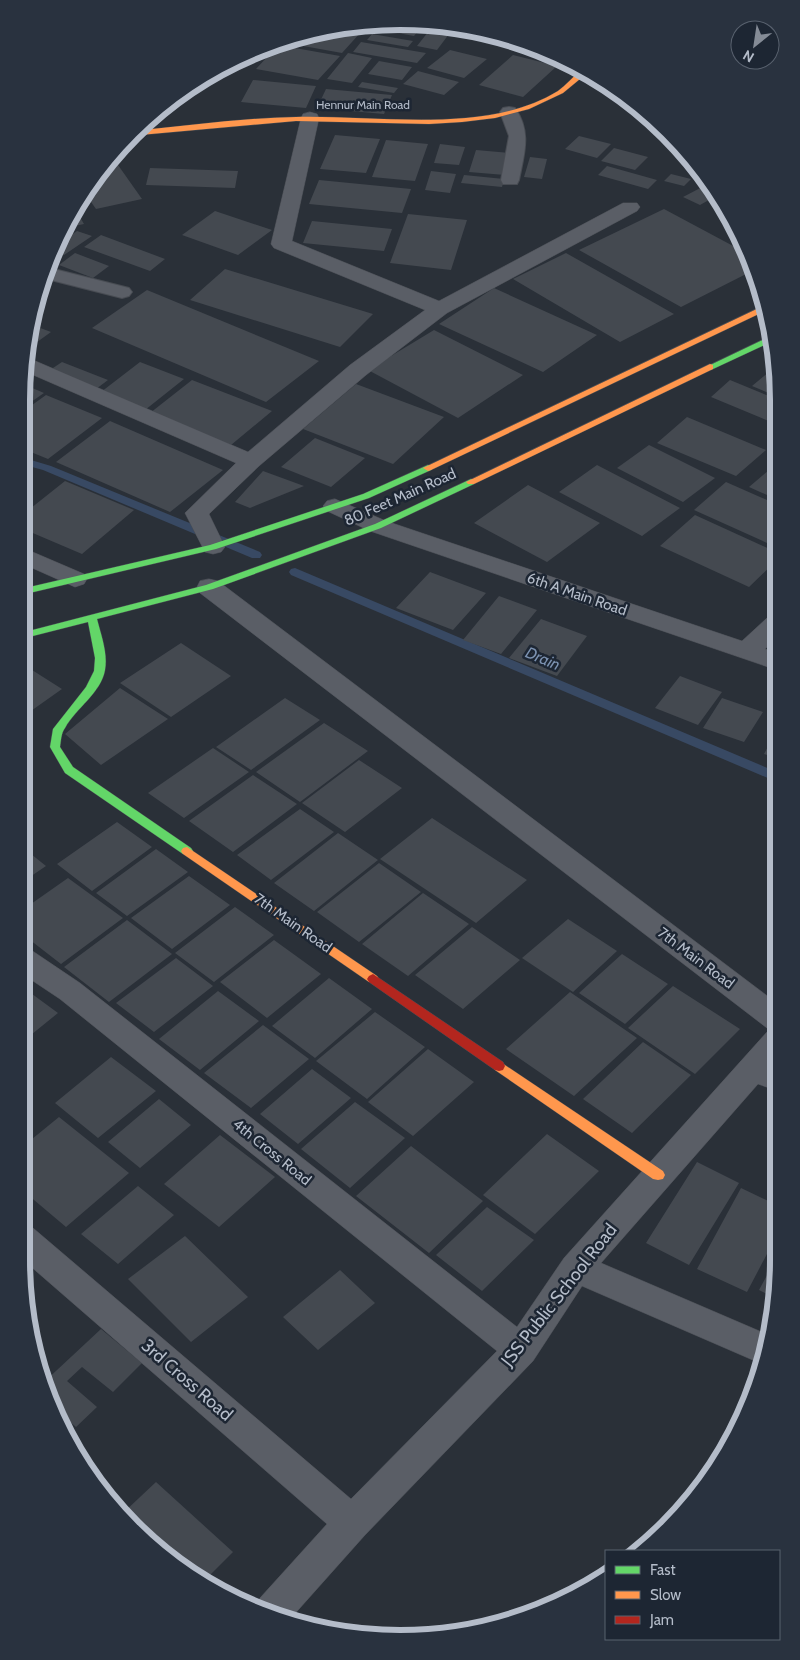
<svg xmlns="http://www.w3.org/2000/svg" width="800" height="1660" font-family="Cabin,sans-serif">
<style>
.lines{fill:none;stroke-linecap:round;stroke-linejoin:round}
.stream{fill:#384963;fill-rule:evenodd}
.building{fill:#444950}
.lane-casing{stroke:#484c53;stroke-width:2}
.street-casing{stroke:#484c53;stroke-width:1}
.fast-casing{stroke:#484c53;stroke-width:1}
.slow-casing{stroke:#484c53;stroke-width:1}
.jam-casing{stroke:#484c53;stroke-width:1}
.lane{fill:#5a5e66;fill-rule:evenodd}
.street{fill:#5a5e66;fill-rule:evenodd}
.fast{fill:#63d668;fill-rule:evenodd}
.slow{fill:#ff974d;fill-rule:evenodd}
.jam{fill:#b3261e;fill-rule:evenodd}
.labels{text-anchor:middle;stroke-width:5;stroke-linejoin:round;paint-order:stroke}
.far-street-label{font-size:12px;fill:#b4bcc9;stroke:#1d2633}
.street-label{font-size:15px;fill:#b4bcc9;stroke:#1d2633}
.water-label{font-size:16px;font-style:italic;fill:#7c92b1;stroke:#1d2633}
.near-street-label{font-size:18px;fill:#b4bcc9;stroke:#1d2633}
.rim{fill:none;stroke:#b4bcc9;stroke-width:6}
</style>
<rect width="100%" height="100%" fill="#2a3038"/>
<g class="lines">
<path class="stream" d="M21 457 51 466 260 552 262 555 260 558H252L43 470 21 464Z
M295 568 777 772V782L291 575 289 572 291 569Z"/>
</g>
<path class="building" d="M401 21 423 24 414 36 392 32Z
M337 27 361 32 342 53 281 42Z
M432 27 452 30 437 50 417 46Z
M460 27 474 29 497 36 491 41 455 31Z
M372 34 413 41 408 47 367 40Z
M361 42 426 53 417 63 353 52Z
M278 45 340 56 318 80 256 69Z
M450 50 487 59 464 78 427 68Z
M348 53 372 58 352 83 327 79Z
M513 55 557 66 523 97 479 85Z
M236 61 215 78 206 76 236 60Z
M379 61 412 67 402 80 368 74Z
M418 71 459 82 444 95 403 84Z
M253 80 316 86 306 108 241 102Z
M362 82 398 88 394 93 358 87Z
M326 89 392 95 384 114 317 108Z
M335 135 380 139 366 173 320 169Z
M579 136 611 144 597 158 565 149Z
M386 140 428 144 415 181 372 177Z
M440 144 465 147 459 165 434 163Z
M614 148 648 157 635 170 601 161Z
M476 150 511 153 505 175 469 172Z
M530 157 547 159 542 179 524 177Z
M118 165 142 199 96 209 84 192 103 168Z
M607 166 657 180 648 189 598 175Z
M150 168 238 171 235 188 146 185Z
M431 171 456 174 450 193 425 190Z
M671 174 691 179 684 186 664 181Z
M464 175 504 179 502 187 461 183Z
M319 180 411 189 402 213 309 204Z
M708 184 716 196 700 205 683 197Z
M75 209 84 224 65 228Z
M664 209 750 255 754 270 681 307 579 250Z
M215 211 272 230 238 255 182 235Z
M408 214 467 220 451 270 390 263Z
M312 221 392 229 384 251 303 243Z
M77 231 92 236 64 255 52 251 55 246Z
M101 235 165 259 150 271 84 247Z
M75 253 109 266 93 278 59 265Z
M566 253 674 314 620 342 513 279Z
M225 269 373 314 340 347 190 300Z
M494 288 597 335 543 372 439 324Z
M147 290 319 361 266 402 92 328Z
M35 326 51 332 26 350 28 330Z
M434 330 523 375 458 418 368 370Z
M62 362 108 380 96 389 50 370Z
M140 362 184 379 145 410 101 392Z
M770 371 776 373V396L752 386Z
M192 380 272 411 231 445 150 413Z
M730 380 776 399V424L711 397Z
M23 384 44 393 21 409V400Z
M356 384 444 417 393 464 303 429Z
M46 395 102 418 48 459 21 448V413Z
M687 417 766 450 736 476 657 443Z
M110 421 223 470 170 512 56 462Z
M315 438 365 458 331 487 281 467Z
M649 445 715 478 683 502 617 468Z
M776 464V499L749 487Z
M597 465 680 508 642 536 559 492Z
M263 471 304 486 250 508 235 502Z
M65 481 134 510 82 554 21 528V516Z
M726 482 776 504V547L694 510Z
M528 485 600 523 547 562 474 523Z
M695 515 776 552V561L749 587 660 546Z
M430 572 486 593 453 630 396 608Z
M499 596 537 610 501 654 463 640Z
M541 619 587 636 557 676 509 658Z
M181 643 231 676 171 717 120 683Z
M21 663 62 689 21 718Z
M680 676 722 692 698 725 655 708Z
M120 688 168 719 101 765 65 734Z
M285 698 320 720 251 770 216 747Z
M722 698 763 712 744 742 703 728Z
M324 723 368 751 300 802 256 772Z
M777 730V758L764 754Z
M213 748 249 772 184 818 148 793Z
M359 760 402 788 345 832 302 803Z
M253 775 297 804 233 852 189 821Z
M300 809 334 832 271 880 237 855Z
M432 818 527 880 476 923 380 859Z
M117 822 152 847 92 891 57 864Z
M338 833 378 860 314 911 274 883Z
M21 846 46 866 21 883Z
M156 849 188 872 127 916 96 893Z
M379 863 421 892 359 942 317 912Z
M189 876 230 905 172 949 131 918Z
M68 878 123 918 61 964 21 933V911Z
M423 893 469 924 408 976 362 944Z
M235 907 274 935 214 982 175 953Z
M568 919 617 951 573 992 522 958Z
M127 920 172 954 109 1002 64 967Z
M472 927 520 960 463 1009 415 975Z
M274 940 321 974 267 1018 220 982Z
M622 954 668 984 625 1024 579 993Z
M176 958 213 986 154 1032 116 1003Z
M329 978 372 1009 315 1058 272 1026Z
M673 986 740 1029 695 1074 628 1028Z
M28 991 58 1013 21 1043V997Z
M218 991 259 1021 200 1070 159 1039Z
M570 992 637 1038 574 1096 506 1049Z
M375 1012 425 1047 367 1099 316 1061Z
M263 1025 309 1059 251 1108 204 1073Z
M643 1042 691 1075 632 1133 583 1099Z
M428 1049 474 1082 413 1136 368 1102Z
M111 1057 156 1091 98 1138 55 1103Z
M312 1069 351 1098 298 1144 260 1114Z
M159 1099 191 1125 140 1168 108 1142Z
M355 1102 405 1138 350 1188 301 1149Z
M59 1117 129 1173 66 1227 21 1189V1148Z
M547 1134 599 1171 535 1234 483 1195Z
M220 1135 275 1177 219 1227 164 1184Z
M411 1146 483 1201 429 1253 356 1196Z
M697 1162 739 1183 689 1265 646 1243Z
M138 1186 174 1215 118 1264 81 1234Z
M741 1188 779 1206V1231L747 1292 697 1269Z
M487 1207 534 1240 482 1291 436 1255Z
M185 1236 248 1297 191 1342 128 1279Z
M779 1253V1260L775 1298 759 1290Z
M340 1270 375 1303 318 1350 283 1317Z
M101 1329 142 1363 113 1392 82 1367 67 1381 97 1407 76 1427 57 1411 42 1384Z
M156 1482 233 1552 203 1582 150 1545 122 1514Z"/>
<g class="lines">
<defs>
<path id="lane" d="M509 107 515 108C532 132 524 154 519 180L517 184H503L501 180 509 136 500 112 503 108Z
M46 267 129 288 132 292 129 296 122 298 43 278Z"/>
<path id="street" d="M310 112 317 114 319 118 292 241 439 301 623 203H637L640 207 637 211 447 313 366 375 259 466 209 514 225 547 221 552 213 554 205 552 185 513 236 463 24 371 26 357 248 452 350 365 425 310 274 248 271 244 301 118 303 114Z
M335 499 386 521 742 641 767 618 776 616 777 638 765 649 777 653V670L370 531 327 511 323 506 327 501Z
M21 547 84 574 87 579 84 584 75 587 21 563Z
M209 579 218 581 778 1004V1061L774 1065 778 1066V1091L758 1084 601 1263 771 1336 762 1364 582 1286 533 1361 365 1535 291 1618 257 1605 260 1598 327 1524 21 1258V1224L33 1228 351 1499 497 1351 60 999 21 973V947L31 950 80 983 517 1327 564 1258 767 1032 772 1030 767 1028 200 593 197 587 200 581Z"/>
<path id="fast" d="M771 336 773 341 713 369 710 370 706 367Z
M428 465 433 468 431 470 369 498 216 549 21 595V589L210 545 363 494Z
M471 479 474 480V484L381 528 213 589 97 619C101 635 108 653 105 670 101 693 76 708 65 728 61 733 61 741 60 747L73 767 191 848 193 851 191 854H183L65 773 50 747 53 729 86 687 94 671 95 658 88 622 21 639V633L206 585 375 524Z"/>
<path id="slow" d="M580 71 586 74 563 93 529 109 495 118 462 122 429 124 296 121 129 136 133 131C187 126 241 118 296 117 376 115 487 135 558 91 566 85 573 77 580 71Z
M763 306 765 311 431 470 428 471 423 468Z
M710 364 713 365V369L474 484H468L466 482Z
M187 847 377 976 379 979 377 982H369L183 854 181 851 183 848Z
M499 1061 663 1171 665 1175 663 1179 658 1180 653 1179 495 1070 493 1066 495 1062Z"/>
<path id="jam" d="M373 974 503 1062 505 1066 503 1070 499 1071 495 1070 369 982 367 979 369 976Z"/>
</defs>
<use href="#lane" class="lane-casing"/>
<use href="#street" class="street-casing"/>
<use href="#fast" class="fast-casing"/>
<use href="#slow" class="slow-casing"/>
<use href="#jam" class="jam-casing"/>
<use href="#lane" class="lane"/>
<use href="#street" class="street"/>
<use href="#fast" class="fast"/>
<use href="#slow" class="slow"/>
<use href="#jam" class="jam"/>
</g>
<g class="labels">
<g class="far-street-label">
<text x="363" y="109">Hennur Main Road</text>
</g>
<g class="street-label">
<text transform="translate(400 497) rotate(-24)" y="5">80 Feet Main Road</text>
<text transform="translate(577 594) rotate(19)" y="5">6th A Main Road</text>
<text transform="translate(293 923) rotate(35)" y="5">7th Main Road</text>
<text transform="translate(696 958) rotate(37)" y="5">7th Main Road</text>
<text transform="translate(272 1152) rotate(39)" y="5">4th Cross Road</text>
</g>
<g class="water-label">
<text transform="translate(543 658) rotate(23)" y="6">Drain</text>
</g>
<g class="near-street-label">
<text transform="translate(559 1295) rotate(-52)" y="6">JSS Public School Road</text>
<text transform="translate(187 1380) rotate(41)" y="6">3rd Cross Road</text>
</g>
</g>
<path d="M0 0H800V1660H0ZM400 30H400A370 370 0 0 1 770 400V1260A370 370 0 0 1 400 1630H400A370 370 0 0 1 30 1260V400A370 370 0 0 1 400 30Z" fill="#29323f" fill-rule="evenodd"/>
<path class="rim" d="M400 30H400A370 370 0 0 1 770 400V1260A370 370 0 0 1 400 1630H400A370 370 0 0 1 30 1260V400A370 370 0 0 1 400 30Z"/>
<rect x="605" y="1550" width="175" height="90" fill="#1d2633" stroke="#59626f"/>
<rect x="615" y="1566" width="25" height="8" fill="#63d668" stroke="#59626f"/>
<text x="650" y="1575" font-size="15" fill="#b4bcc9">Fast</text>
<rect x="615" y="1591" width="25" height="8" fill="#ff974d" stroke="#59626f"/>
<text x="650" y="1600" font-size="15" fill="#b4bcc9">Slow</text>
<rect x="615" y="1616" width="25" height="8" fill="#b3261e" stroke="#59626f"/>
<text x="650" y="1625" font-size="15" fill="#b4bcc9">Jam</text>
<g transform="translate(755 45) rotate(210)"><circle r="24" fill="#1d2633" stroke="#59626f"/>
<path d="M0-4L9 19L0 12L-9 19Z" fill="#848b96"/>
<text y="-8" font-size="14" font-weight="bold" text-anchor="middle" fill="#b4bcc9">N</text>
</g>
</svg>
